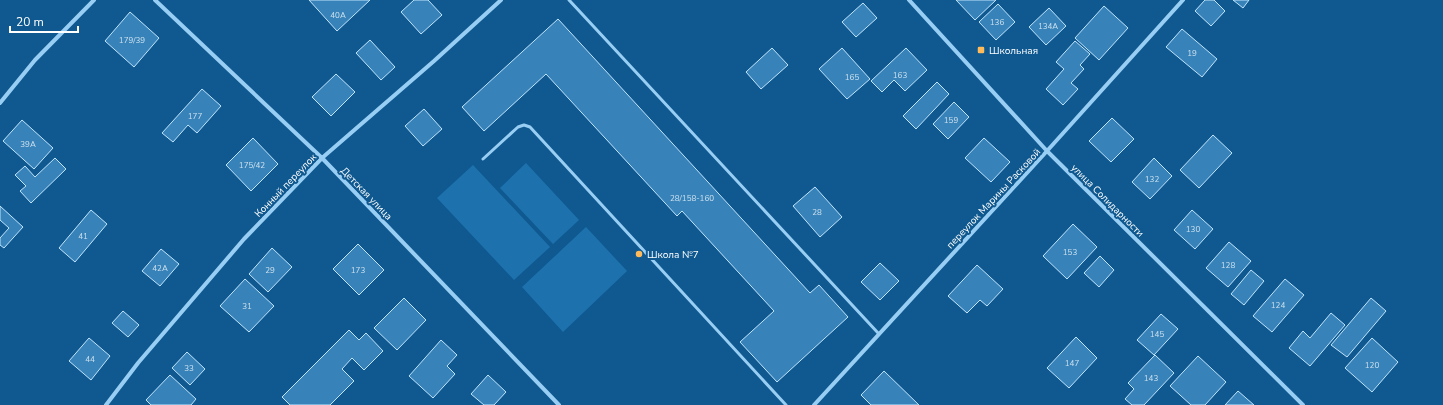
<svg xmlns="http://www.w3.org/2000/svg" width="1443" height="405" font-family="'Nunito Sans',sans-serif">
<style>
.green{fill:#1d72ae}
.building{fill:#3783b9;stroke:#c0e4fe}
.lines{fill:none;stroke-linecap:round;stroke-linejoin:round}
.lane{stroke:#98cef4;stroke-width:3}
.street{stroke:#98cef4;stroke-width:4}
.poi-dot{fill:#ffba5b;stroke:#0f5990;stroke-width:1.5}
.labels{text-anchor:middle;stroke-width:4;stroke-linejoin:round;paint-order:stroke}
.number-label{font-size:8px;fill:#cde0ee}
.poi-label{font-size:10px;fill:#fff;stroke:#0f5990;text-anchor:start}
.street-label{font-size:10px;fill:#fff;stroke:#0f5990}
</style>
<rect width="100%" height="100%" fill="#0f5990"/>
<path class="green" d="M526 163 579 220 553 244 500 188Z
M473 165 550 247 514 280 437 198Z
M586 227 627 271 563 332 522 287Z"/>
<path class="building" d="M309 0H370L337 31Z
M414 0H428L442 15 421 34 401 12Z
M956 0H996L975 20Z
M1205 0H1214L1225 11 1211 26 1195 11Z
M1233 0H1249L1243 8Z
M863 3 877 18 856 37 842 22Z
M998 4 1015 22 996 40 979 22Z
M1104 6 1128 28 1099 60 1075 38Z
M1049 8 1066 26 1046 45 1029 27Z
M130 12 159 38 134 67 105 41Z
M558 19 810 293 819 285 848 317 777 382 740 342 774 311 682 211 677 216 546 74 484 131 462 107Z
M1182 29 1217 59 1202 77 1166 47Z
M370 40 395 67 381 80 356 53Z
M1075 41 1090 54 1080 65 1084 69 1071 83 1078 89 1063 105 1046 89 1064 69 1056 62Z
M772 48 788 65 761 89 746 72Z
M842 48 870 79 847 99 819 69Z
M906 48 927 70 905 91 894 80 882 92 871 81Z
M336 74 355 92 331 116 312 97Z
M937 82 949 94 916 129 903 116Z
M202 89 221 106 197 133 188 125 173 142 162 133Z
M954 102 969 117 948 139 933 124Z
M424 109 442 129 423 146 405 126Z
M1112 118 1134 139 1111 162 1089 141Z
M22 120 53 148 34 169 3 141Z
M1213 135 1232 153 1199 188 1180 170Z
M253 138 278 164 251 191 226 165Z
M984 138 1010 162 991 182 965 158Z
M55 158 66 169 31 203 20 191 26 186 15 175 25 166 35 177Z
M1154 158 1172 176 1150 199 1132 182Z
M815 187 842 217 820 237 793 206Z
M0 206 23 227 4 248 0 245V238L9 228 0 220Z
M91 210 107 224 75 262 59 248Z
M1192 210 1213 229 1195 249 1174 230Z
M1073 224 1097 247 1067 279 1043 256Z
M1229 242 1251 261 1228 287 1206 268Z
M358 244 384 270 359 295 333 269Z
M272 248 292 267 268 292 249 274Z
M161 249 179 264 160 286 142 271Z
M1100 256 1114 270 1099 287 1084 273Z
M880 263 899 281 880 300 861 282Z
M977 265 1003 289 987 306 980 300 967 313 948 296Z
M1251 270 1264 281 1244 305 1231 294Z
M245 279 274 306 249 332 220 306Z
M1285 279 1304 295 1272 332 1253 316Z
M404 298 426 320 397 350 374 328Z
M1371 298 1386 311 1347 357 1331 345Z
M123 311 139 325 128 337 112 323Z
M1331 313 1345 325 1310 366 1289 348 1303 331 1310 338Z
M1161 314 1178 329 1154 355 1137 340Z
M349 330 359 340 366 333 383 351 364 370 352 358 342 369 354 381 330 405H290L282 397Z
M1076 337 1097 358 1069 388 1047 368Z
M89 338 110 356 91 380 69 361Z
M1372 338 1398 362 1372 392 1345 368Z
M441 340 457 355 447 366 455 374 433 398 409 376Z
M187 352 205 369 190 385 172 368Z
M1155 355 1174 373 1144 405H1132L1125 399 1134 389 1128 383Z
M1198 356 1226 382 1205 405H1191L1170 386Z
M884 371 919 405H871L861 395Z
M170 375 196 399 191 405H151L146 400Z
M488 375 506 392 494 405H484L471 394Z
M1238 391 1254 405H1225Z"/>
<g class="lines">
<path class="lane" d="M569 0 879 334
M483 159 518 127 524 125 530 127 786 405"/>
<path class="street" d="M155 0 322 158 559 405
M909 0 1047 151 1303 405
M0 103 35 60 94 0
M106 405 138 363 244 239 322 158 434 61 501 0
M814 405 1047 151 1183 0"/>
</g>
<g class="poi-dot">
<rect x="977" y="46" width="8" height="8" rx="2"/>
<circle cx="639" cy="254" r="4"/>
</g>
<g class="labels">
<g class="number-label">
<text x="338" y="18">40А</text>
<text x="997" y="25">136</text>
<text x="1048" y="29">134А</text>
<text x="132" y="43">179/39</text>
<text x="1192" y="56">19</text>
<text x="900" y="78">163</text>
<text x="852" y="80">165</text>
<text x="195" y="119">177</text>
<text x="951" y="123">159</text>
<text x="28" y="147">39А</text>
<text x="252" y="168">175/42</text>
<text x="1152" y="182">132</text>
<text x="692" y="201">28/158-160</text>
<text x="817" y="215">28</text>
<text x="1193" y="232">130</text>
<text x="83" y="239">41</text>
<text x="1070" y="255">153</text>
<text x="1228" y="268">128</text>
<text x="160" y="271">42А</text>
<text x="270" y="273">29</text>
<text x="358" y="273">173</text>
<text x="1278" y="308">124</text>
<text x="247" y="309">31</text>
<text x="1157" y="337">145</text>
<text x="90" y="362">44</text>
<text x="1072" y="366">147</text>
<text x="1372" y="368">120</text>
<text x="189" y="371">33</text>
<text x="1151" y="381">143</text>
</g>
<g class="poi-label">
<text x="989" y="54">Школьная</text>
<text x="647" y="258">Школа №7</text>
</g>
<g class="street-label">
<text transform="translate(285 185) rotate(-46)" y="4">Конный переулок</text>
<text transform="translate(367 193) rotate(46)" y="4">Детская улица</text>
<text transform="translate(993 198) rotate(-47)" y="4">переулок Марины Расковой</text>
<text transform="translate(1108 200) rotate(45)" y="4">улица Солидарности</text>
</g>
</g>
<path d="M10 26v6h68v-6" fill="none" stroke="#ffffff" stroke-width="2"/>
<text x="16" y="26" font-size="12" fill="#ffffff" stroke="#0f5990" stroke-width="3" paint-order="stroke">20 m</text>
</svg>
